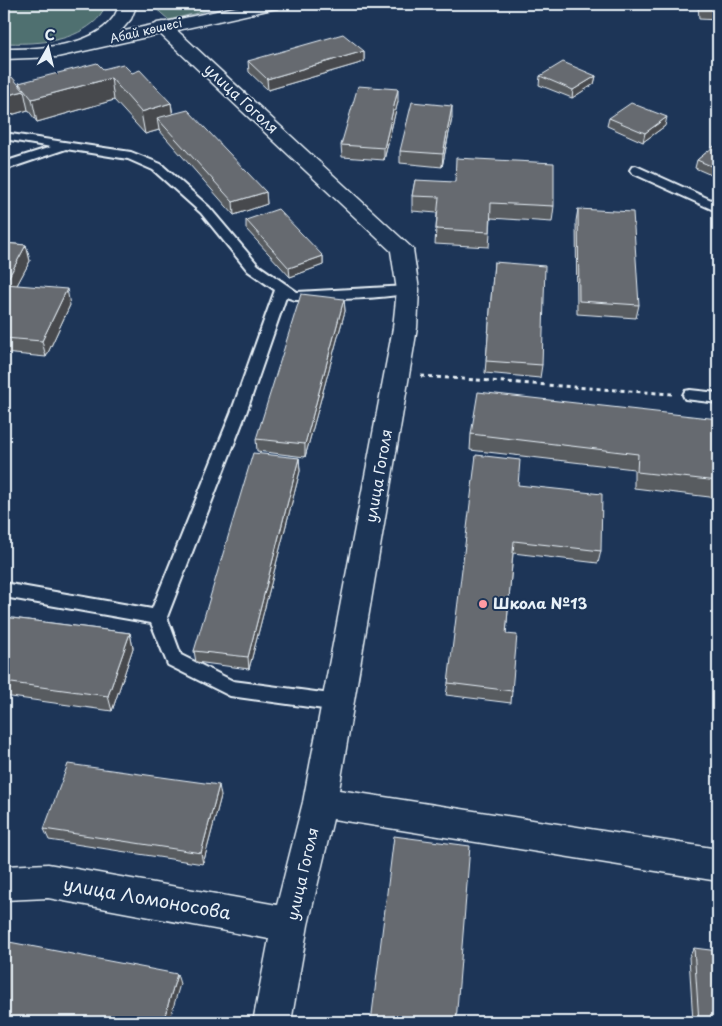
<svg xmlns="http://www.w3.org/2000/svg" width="722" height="1026" font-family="'Playpen Sans',sans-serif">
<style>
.green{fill:#50706f;stroke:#9cb0b4}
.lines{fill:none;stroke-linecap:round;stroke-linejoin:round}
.service-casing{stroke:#e8f1f8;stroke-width:4}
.minor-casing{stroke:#e8f1f8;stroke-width:3}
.secondary-casing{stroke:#e8f1f8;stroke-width:3}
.path{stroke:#e8f1f8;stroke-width:3;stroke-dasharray:4 4;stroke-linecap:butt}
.service{fill:#1d3557;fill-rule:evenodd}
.minor{fill:#1d3557;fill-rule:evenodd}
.secondary{fill:#1d3557;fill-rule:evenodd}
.wall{fill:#585b60;stroke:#e8f1f8}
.shaded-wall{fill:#474a4e;stroke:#e8f1f8}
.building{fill:#666a70;stroke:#e8f1f8}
.poi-dot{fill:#ff9aa2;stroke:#1d3557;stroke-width:2}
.labels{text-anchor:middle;stroke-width:4;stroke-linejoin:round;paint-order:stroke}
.far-street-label{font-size:12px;fill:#e8f1f8;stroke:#1d3557}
.street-label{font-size:15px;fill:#e8f1f8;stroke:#1d3557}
.poi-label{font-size:15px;font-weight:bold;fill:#e8f1f8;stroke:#1d3557;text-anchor:start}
.near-street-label{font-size:18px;fill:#e8f1f8;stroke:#1d3557}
</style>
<rect width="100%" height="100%" fill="#1d3557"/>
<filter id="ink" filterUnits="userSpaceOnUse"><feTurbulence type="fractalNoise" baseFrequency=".02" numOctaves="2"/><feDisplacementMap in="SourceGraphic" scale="10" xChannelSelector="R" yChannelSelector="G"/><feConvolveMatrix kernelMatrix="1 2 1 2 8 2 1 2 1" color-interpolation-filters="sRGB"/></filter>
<g filter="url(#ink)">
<path class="green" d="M4 4H103C105 12 99 18 93 23 69 43 34 44 4 43Z
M153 6 209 10 169 20Z"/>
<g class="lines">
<defs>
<path id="service" d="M4 133 131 152 161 164 209 207 258 265 297 292 408 286 415 290C408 299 312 300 295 300L286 297 246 413 167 617 181 655 233 681 338 695 345 697 347 703 345 709 338 711 230 696 168 665 151 623 4 597V583L152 609 231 413 275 290 248 271 201 213 153 170 128 159 66 149 4 170V162L51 147 4 139Z
M636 166 718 203V212L632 173 630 170 632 167Z
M690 390 718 393V403L685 399 683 395 685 391Z"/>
<path id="minor" d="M163 22 169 23 413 249 419 290 417 328 339 790 718 849V881L333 819 308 925 291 1022H253L269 939 48 898 4 900V866L48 864 277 905 303 802 393 328 397 290 391 251 157 31 154 27 157 23Z"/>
<path id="secondary" d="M120 4H137L131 19 120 32 249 4H281L278 8 272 9 57 57 4 59V49C37 49 91 48 113 18 116 14 118 8 120 4Z"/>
</defs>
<use href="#service" class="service-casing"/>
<use href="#minor" class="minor-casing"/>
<use href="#secondary" class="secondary-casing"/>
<path class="path" d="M421 376 672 394"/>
<use href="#service" class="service"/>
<use href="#minor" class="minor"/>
<use href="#secondary" class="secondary"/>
</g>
<path class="wall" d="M698 4H718V20L699 19Z
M364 51V62L268 90 249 72 248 61Z
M103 69 132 73 171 103 173 114 266 192 267 204 234 215 159 130 145 134 114 100 37 122 28 110 4 117V79L20 86 19 83Z
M540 76H596L594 84 572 98 539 85Z
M398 101 384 160 342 157 341 145Z
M452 118 442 167 400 163V151Z
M609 118 665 126 643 142 607 126Z
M718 143V178L695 168 697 160Z
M415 180 554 206 552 222 491 218 489 247 435 244 437 213 412 211V196Z
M578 209 639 305 636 318 577 314 576 221Z
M246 220 323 256V265L290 277 246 229Z
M4 243 26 245 30 261 17 285 70 305 46 357 4 353Z
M494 262 542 365 540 378 485 373Z
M344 299 345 311 305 457 257 451 256 439Z
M718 419V498L634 488V469L470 450 471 434Z
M299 458 300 471 249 669 196 662 194 651Z
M518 485 601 551 598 563 513 553 506 634 512 691 511 703 446 695 448 683Z
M4 617 130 633 133 648 112 711 4 696Z
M221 796 203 864 49 840 44 829Z
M694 948 718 1022H693L689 957Z"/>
<path class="shaded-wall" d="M364 51V62L268 90 267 79Z
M596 76 594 84 572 98 573 90Z
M111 78 114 100 37 122 32 99Z
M398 89V101L384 160V148Z
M24 91 28 110 4 117V96Z
M171 103 174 126 157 118 159 130 145 134 141 112Z
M452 106V118L442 167 443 154Z
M667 117 665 126 643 142 645 133Z
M266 192 267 204 234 215 233 202Z
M26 245 30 261 9 300 5 284Z
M323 256V265L290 277 289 268Z
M67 289 70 305 46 357 42 341Z
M344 299 345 311 305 457V444Z
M299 458 300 471 249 669 248 657Z
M130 633 133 648 112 711 108 696Z
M219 785 221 796 203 864 201 853Z
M177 974 180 984 169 1022H163Z"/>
<path class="building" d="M701 4H718V9L701 8Z
M343 34 364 51 267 79 248 61Z
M563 62 596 76 573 90 540 76Z
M97 63 103 69 123 64 132 73 140 70 171 103 141 112 111 78 32 99 19 83Z
M12 77 24 91 4 96V79Z
M358 86 398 89 384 148 341 145Z
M412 102 452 106 443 154 400 151Z
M631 103 667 117 645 133 609 118Z
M188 110 266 192 233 202 157 118Z
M718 143V169L697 160Z
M456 158 554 163V206L491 203 490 232 436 229 439 197 412 196 415 180 455 182Z
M278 209 323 256 289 268 246 220Z
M578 209 633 212 639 305 579 301Z
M4 243 26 245 5 284 67 289 42 341 4 338Z
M494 262 545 266 542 365 486 361Z
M301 294 344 299 305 444 256 439Z
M478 392 718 419V481L637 472 638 454 471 434Z
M253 453 299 458 248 657 194 651Z
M476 455 520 460 518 485 602 494 601 551 514 541 506 634 517 635 512 691 448 683Z
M4 617 130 633 108 696 4 682Z
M68 764 219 785 201 853 44 829Z
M394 836 470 846 456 1022H371Z
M4 941 177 974 163 1022H4Z
M694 948 718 951V1022H699Z"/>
</g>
<circle class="poi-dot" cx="483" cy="604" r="5"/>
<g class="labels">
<g class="far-street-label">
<text transform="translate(146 31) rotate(-13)" y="4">Абай көшесі</text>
</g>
<g class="street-label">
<text transform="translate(241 99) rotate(43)" y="5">улица Гоголя</text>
<text transform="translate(379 476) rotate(-80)" y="5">улица Гоголя</text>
<text transform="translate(303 874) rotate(-77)" y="5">улица Гоголя</text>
</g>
<g class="poi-label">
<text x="493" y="609">Школа №13</text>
</g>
<g class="near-street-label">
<text transform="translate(147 899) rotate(10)" y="6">улица Ломоносова</text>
</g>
</g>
<rect width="722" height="1026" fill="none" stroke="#1d3557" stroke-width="20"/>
<rect x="10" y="10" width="702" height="1006" fill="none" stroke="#e8f1f8" stroke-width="2" filter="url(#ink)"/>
<g transform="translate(48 48) rotate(8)" stroke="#1d3557" stroke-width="4" paint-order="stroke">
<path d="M0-4L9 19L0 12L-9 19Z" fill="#e8f1f8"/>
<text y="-8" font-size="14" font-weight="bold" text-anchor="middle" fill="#e8f1f8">С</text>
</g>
</svg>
